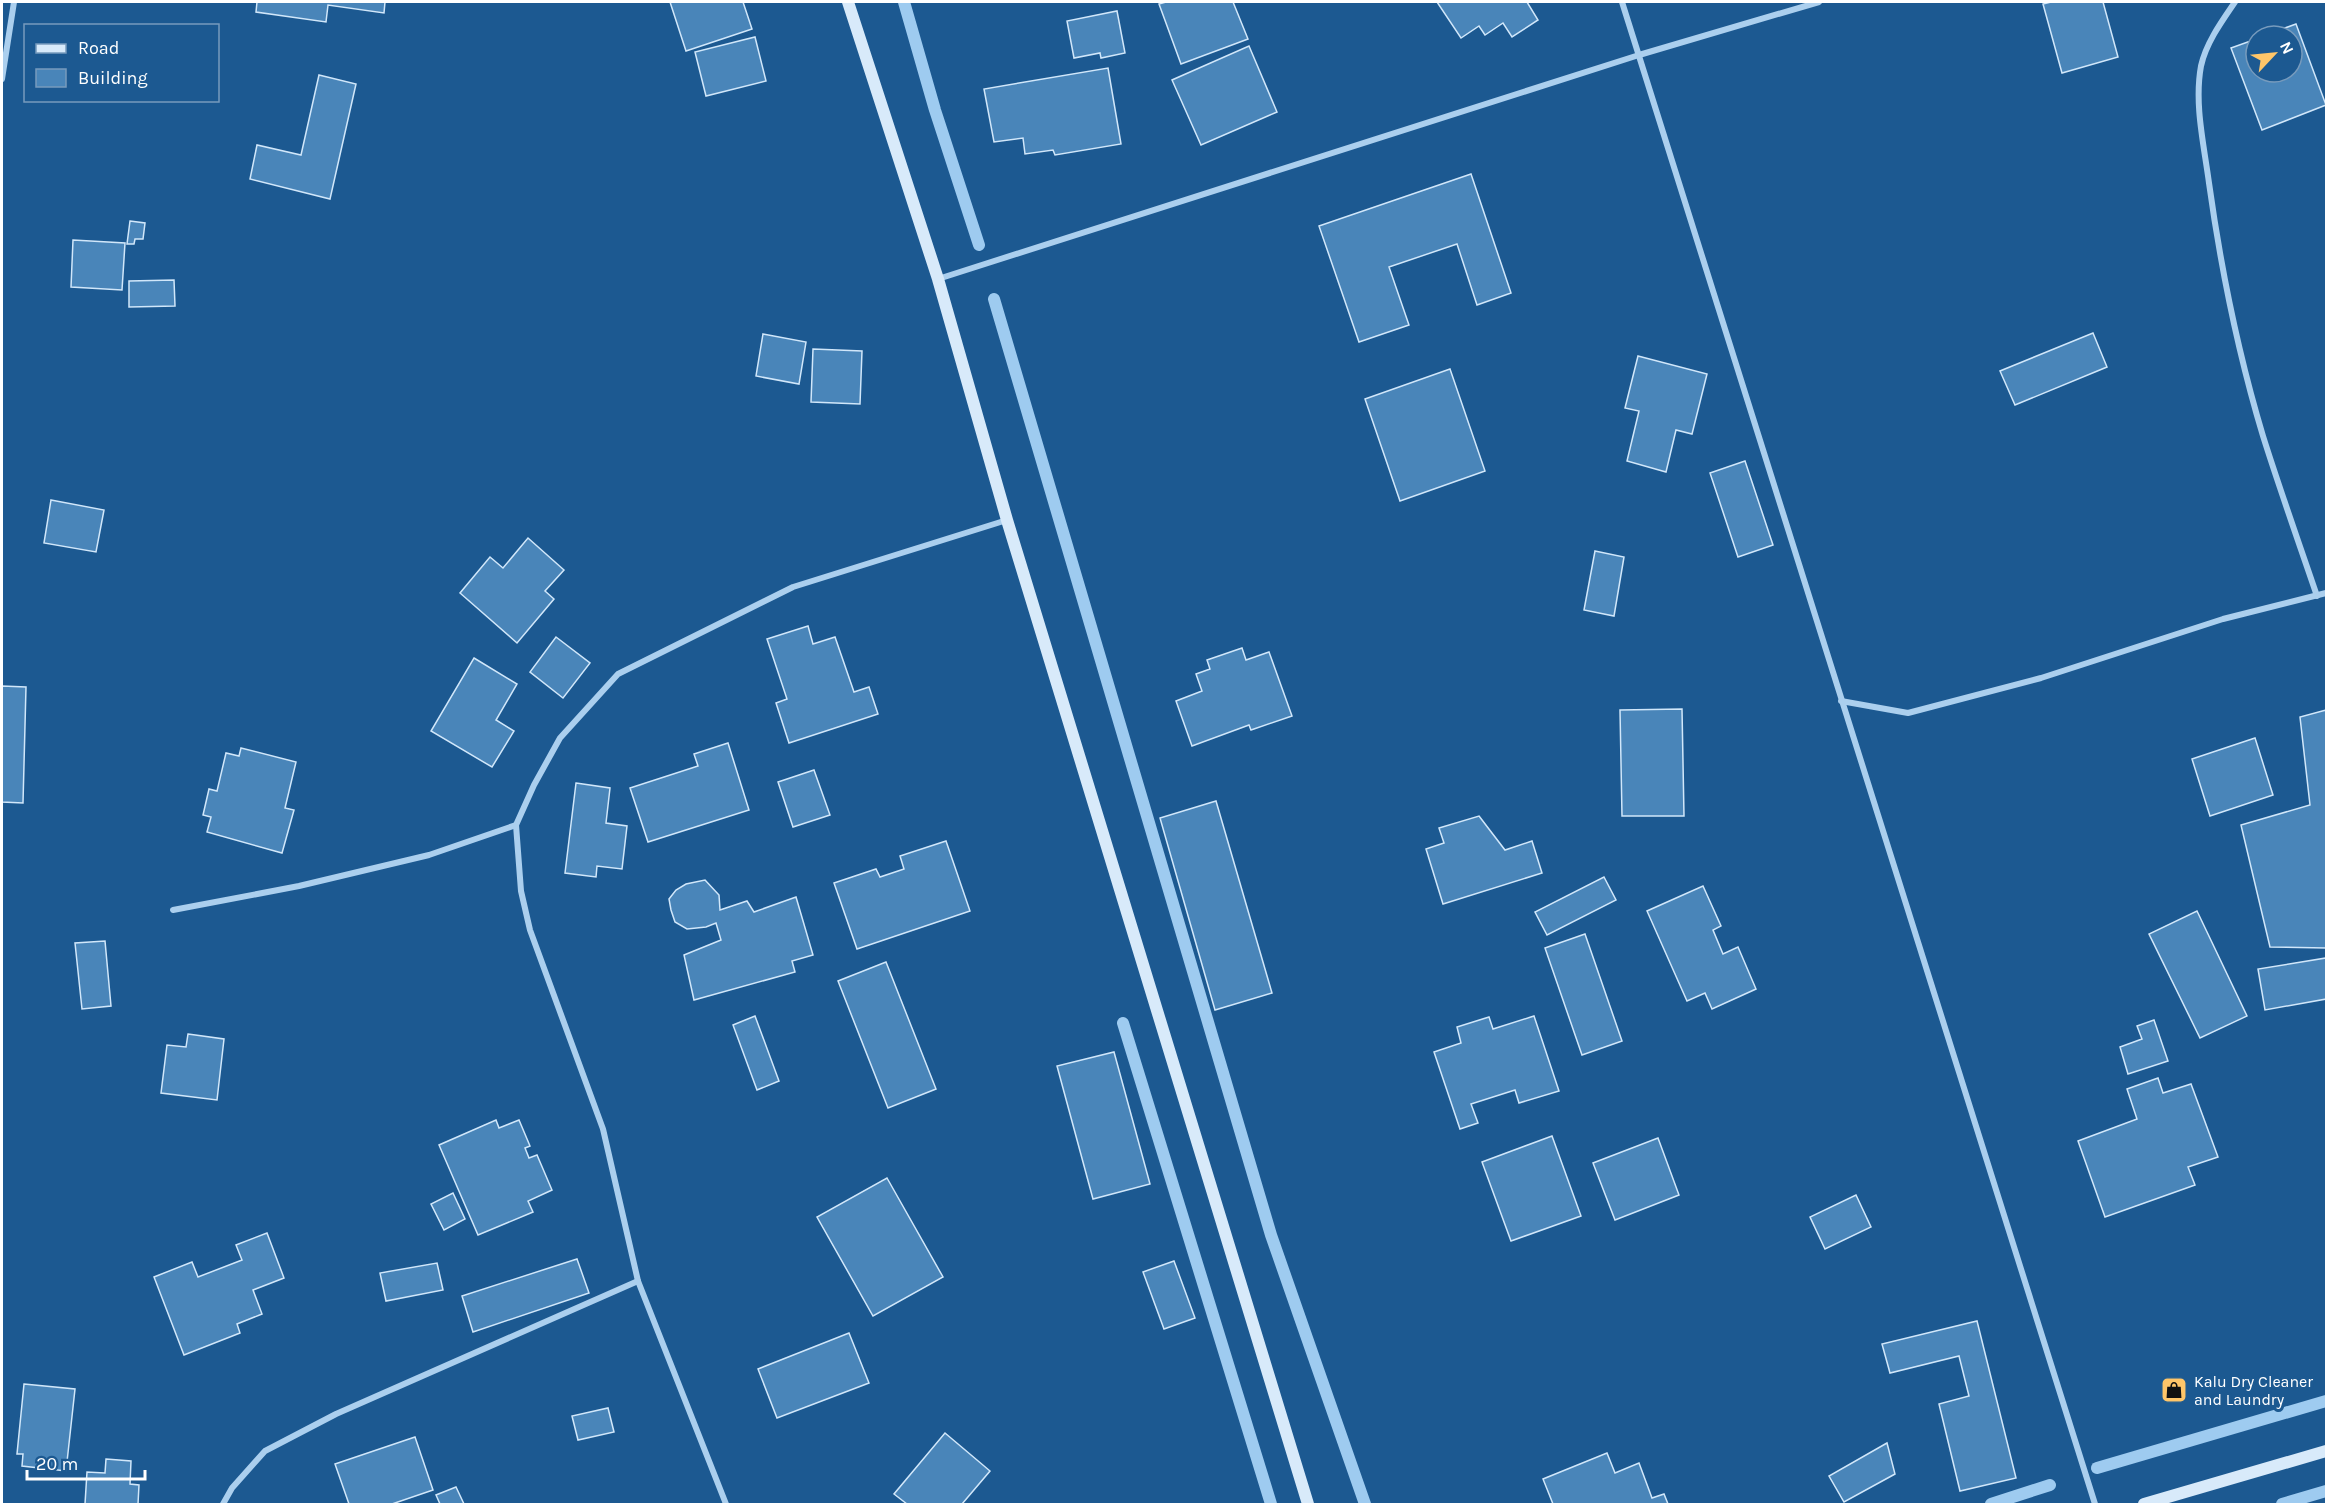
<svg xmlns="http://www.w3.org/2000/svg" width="2328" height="1506" viewBox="0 0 2328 1506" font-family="Karla,sans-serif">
<rect width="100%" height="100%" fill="#1c5991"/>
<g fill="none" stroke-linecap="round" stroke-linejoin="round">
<!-- stream -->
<g stroke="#9ecbf0" stroke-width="12">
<path d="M904,2L935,110L979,245"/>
<path d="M994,299L1271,1235L1365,1504"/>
<path d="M1123,1023L1271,1504"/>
<path d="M2097,1468L2326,1401"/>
<path d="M1991,1504L2050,1485"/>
<path d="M2282,1504L2326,1491"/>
</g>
</g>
<!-- building -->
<g fill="#4985b9" stroke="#d1e7fa" stroke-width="1.5">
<path d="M257,2H385L384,13L328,5L326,22L256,12Z"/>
<path d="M670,2H743L752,29L686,51Z"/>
<path d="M1166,2H1233L1248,39L1181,64L1159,4Z"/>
<path d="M1437,2H1527L1538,20L1512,37L1503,23L1485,35L1479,26L1461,38Z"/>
<path d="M2051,2H2103L2118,57L2062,73L2043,4Z"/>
<path d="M1117,11L1125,53L1101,58L1100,53L1074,58L1067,21Z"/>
<path d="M2296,24L2326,105L2262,130L2231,48L2256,39V72H2292V36H2263Z"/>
<path d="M755,37L766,81L706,96L695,52Z"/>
<path d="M1249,46L1277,112L1201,145L1172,80Z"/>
<path d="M1108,68L1121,144L1055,155L1053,150L1025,154L1023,138L994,142L984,89Z"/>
<path d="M319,75L356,84L330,199L250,179L257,145L301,155Z"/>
<path d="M1471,174L1511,293L1477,305L1457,244L1389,267L1409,325L1359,342L1319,226Z"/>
<path d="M130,221L145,223L143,239H135L134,244H127Z"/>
<path d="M73,240L125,243L122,290L71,287Z"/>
<path d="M174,280L175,306L129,307V281Z"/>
<path d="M2093,333L2107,367L2015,405L2000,371Z"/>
<path d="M763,334L806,342L799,384L756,376Z"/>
<path d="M813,349L862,351L860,404L811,402Z"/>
<path d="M1638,356L1707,374L1692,434L1676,430L1666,472L1627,461L1639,411L1625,408Z"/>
<path d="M1450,369L1485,471L1400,501L1365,399Z"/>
<path d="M1745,461L1773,545L1738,557L1710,473Z"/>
<path d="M51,500L104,510L96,552L44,543Z"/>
<path d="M528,538L564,570L545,591L554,599L517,643L460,593L490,557L503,568Z"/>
<path d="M1595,551L1624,557L1614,616L1584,610Z"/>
<path d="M808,626L813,644L835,637L854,692L869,687L878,714L789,743L776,703L787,699L767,639Z"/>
<path d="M556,637L590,663L563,698L530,672Z"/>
<path d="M1242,648L1246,660L1269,652L1292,716L1251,730L1249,725L1192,746L1176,701L1202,691L1196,674L1210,669L1207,660Z"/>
<path d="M474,658L517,684L496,720L514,731L492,767L431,731Z"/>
<path d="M2,686L26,687L23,803L2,802Z"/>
<path d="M1682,709L1684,816H1622L1620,710Z"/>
<path d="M2326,710V948L2270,947L2241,825L2310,805L2300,717Z"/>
<path d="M2255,738L2273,795L2210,816L2192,759Z"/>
<path d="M728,743L749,810L648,842L630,788L698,766L694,754Z"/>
<path d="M241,748L296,762L285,808L294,810L282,853L207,832L211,817L203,815L209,789L217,791L226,753L239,756Z"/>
<path d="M814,770L830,815L793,827L778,782Z"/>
<path d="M576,783L610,788L606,823L627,826L622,869L597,866L596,877L565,873Z"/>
<path d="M1216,801L1272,993L1215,1010L1160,818Z"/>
<path d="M1479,816L1505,850L1532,841L1542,873L1443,904L1426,849L1444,843L1439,828Z"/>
<path d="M946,841L970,911L857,949L834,883L876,869L880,877L904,869L900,856Z"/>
<path d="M1604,877L1616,900L1547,935L1535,912Z"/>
<path d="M705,880L719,895L720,910L747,901L754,912L796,897L813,955L792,961L795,972L694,1000L684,955L721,940L716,923L706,927L687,929L675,922L671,910L669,899L676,890L686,884Z"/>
<path d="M1703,886L1721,926L1713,930L1723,954L1738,947L1756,989L1712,1009L1705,993L1687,1001L1647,911Z"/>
<path d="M2197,911L2247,1016L2200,1038L2149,934Z"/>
<path d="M1585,934L1622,1041L1582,1055L1545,948Z"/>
<path d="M105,941L111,1006L82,1009L75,943Z"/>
<path d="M2326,958V999L2265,1010L2258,969Z"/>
<path d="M886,962L936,1089L888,1108L838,981Z"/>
<path d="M755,1016L779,1081L757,1090L733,1025Z"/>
<path d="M1534,1016L1559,1091L1519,1103L1515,1090L1471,1104L1478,1123L1460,1129L1434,1052L1461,1043L1457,1027L1489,1017L1493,1029Z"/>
<path d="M2154,1020L2168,1061L2128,1074L2120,1047L2142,1039L2137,1026Z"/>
<path d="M188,1034L224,1039L217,1100L161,1093L167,1045L186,1047Z"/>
<path d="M1114,1052L1150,1184L1093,1199L1057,1066Z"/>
<path d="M2158,1078L2163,1093L2191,1084L2218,1157L2188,1167L2195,1185L2105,1217L2078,1141L2137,1119L2127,1089Z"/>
<path d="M496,1120L499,1128L519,1120L530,1146L525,1148L529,1158L537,1155L552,1190L528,1201L533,1212L478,1235L439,1145Z"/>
<path d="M1552,1136L1581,1216L1511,1241L1482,1162Z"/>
<path d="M1658,1138L1679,1195L1615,1220L1593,1163Z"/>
<path d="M887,1178L943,1277L873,1316L817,1217Z"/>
<path d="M453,1193L465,1219L444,1230L431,1204Z"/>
<path d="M1856,1195L1871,1227L1825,1249L1810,1217Z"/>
<path d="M267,1233L284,1278L253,1290L262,1314L237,1324L240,1333L184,1355L154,1277L192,1262L198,1277L242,1260L236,1245Z"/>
<path d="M577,1259L589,1293L473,1332L462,1296Z"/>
<path d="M1174,1261L1195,1318L1164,1329L1143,1272Z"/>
<path d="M437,1263L443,1290L386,1301L380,1273Z"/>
<path d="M1977,1321L2016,1478L1960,1491L1939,1404L1969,1396L1959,1356L1890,1373L1882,1344Z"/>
<path d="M849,1333L869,1383L777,1418L758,1369Z"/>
<path d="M24,1384L75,1389L66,1471L22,1466L23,1454H17Z"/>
<path d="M608,1408L614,1432L578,1440L572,1416Z"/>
<path d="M945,1433L990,1471L962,1504H907L894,1494Z"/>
<path d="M415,1437L433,1490L392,1504H349L335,1464Z"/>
<path d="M1887,1443L1895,1474L1844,1502L1829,1476Z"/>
<path d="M1607,1453L1615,1473L1639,1463L1652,1498L1664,1494L1668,1504H1553L1543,1479Z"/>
<path d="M106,1459L131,1461L130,1484L139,1485L138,1504H85L87,1472L105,1473Z"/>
<path d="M456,1487L464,1504H440L436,1495Z"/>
</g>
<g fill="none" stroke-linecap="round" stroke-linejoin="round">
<!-- street -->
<g stroke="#abcfee" stroke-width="6">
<path d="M1622,2L2095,1504"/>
<path d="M2235,2C2222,21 2206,43 2201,66C2194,104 2204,145 2209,183C2221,269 2238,353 2263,436C2280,490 2299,543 2317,596"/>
<path d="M2,79L14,2"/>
<path d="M938,279L1639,55L1819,2"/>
<path d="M1841,701L1908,713L2041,678L2223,619L2326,593"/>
<path d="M173,910L299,886L429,855L516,825"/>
<path d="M223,1504L232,1488L265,1451L336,1414L638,1281"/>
<path d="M726,1504L638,1281L603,1129L530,930L521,891L516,825L534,785L560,738L618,674L793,587L1007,520"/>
</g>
<!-- secondary -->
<g stroke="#d8eafa" stroke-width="12">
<path d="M848,2L938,279L1007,520L1308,1504"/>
<path d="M2144,1504L2326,1451"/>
</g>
</g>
<!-- icons -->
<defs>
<g id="shop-square" transform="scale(1.35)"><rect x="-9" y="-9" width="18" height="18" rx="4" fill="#ffc669" stroke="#1c5991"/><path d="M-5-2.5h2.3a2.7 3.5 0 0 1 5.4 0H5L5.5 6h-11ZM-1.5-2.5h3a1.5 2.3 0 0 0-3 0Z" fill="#111"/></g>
</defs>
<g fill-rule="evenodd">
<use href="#shop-square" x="2174" y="1390"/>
</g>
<g text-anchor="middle" stroke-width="6" stroke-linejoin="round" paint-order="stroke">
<!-- poi labels -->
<g font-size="16" fill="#fff" stroke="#1c5991" text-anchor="start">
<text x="2194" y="1387">Kalu Dry Cleaner<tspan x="2194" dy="18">and Laundry</tspan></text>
</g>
</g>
<!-- border -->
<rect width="2328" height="1506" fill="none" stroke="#ffffff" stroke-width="6"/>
<!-- legend -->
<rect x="24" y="24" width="195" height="78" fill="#1c5991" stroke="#779bbd" stroke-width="1.5"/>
<rect x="36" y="44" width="30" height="9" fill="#d8eafa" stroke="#779bbd" stroke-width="1.5"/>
<text x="78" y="54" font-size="18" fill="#ffffff">Road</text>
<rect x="36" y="69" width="30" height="18" fill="#4985b9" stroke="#779bbd" stroke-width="1.5"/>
<text x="78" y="84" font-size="18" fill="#ffffff">Building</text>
<!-- north arrow -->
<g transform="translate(2274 54) rotate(64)"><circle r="28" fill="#1c5991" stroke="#779bbd" stroke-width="1.5"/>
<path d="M0-4.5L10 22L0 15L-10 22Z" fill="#ffc669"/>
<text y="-9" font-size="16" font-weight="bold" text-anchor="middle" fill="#ffffff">N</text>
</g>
<!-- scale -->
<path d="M27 1470v9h118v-9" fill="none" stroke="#ffffff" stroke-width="3"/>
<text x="36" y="1470" font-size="18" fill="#ffffff" stroke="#1c5991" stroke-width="4.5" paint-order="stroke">20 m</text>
</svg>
